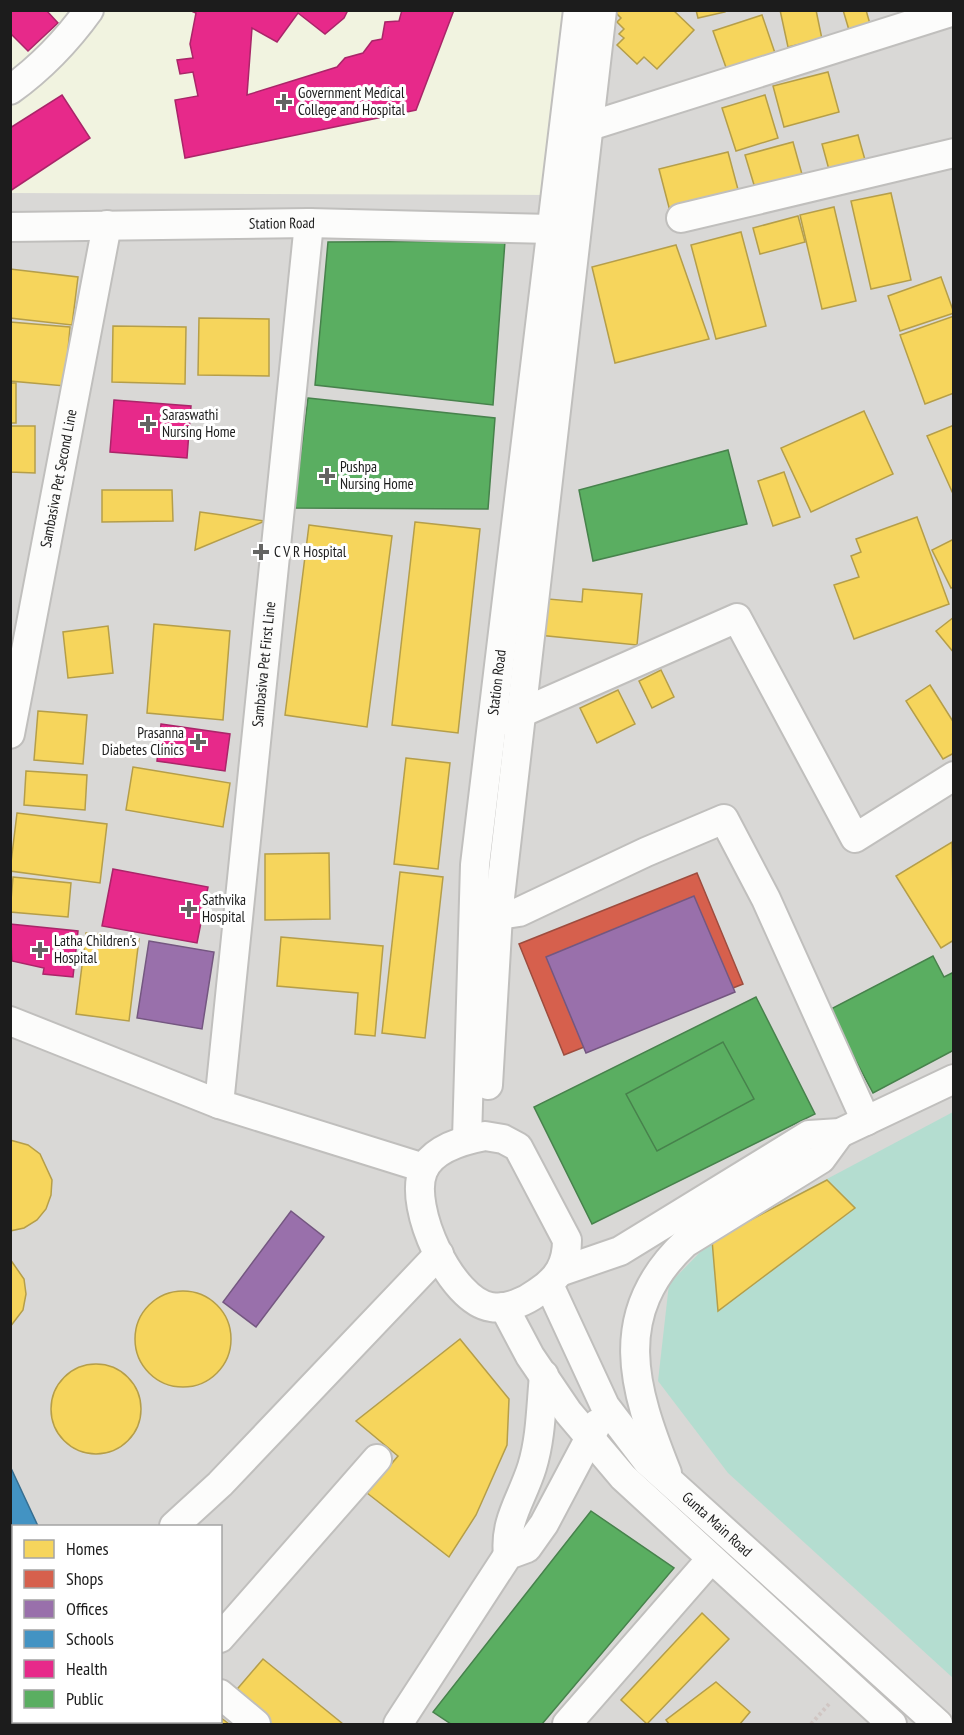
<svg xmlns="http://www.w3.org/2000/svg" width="964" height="1735" viewBox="0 0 964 1735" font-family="'PT Sans Narrow',sans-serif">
<rect width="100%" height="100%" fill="#eae9e4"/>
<!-- residential -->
<path fill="#d9d8d6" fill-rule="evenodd" d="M11,11H953V1724H11ZM14,1526H220V1722H14Z"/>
<!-- education -->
<path fill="#f1f3e0" d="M11,11H564L552,195L11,193Z"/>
<!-- pitch -->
<path fill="#b4ddd0" d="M953,1112V1678L728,1473L658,1381L669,1284L712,1240Z"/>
<!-- homes -->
<g fill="#f6d55c" stroke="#b59e49" stroke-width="1.5">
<path d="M613,10H673L694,30L657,69L644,57L637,64L617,45L624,38L619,34L624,29L617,22L621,18Z"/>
<path d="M696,10H725V12L698,18Z"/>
<path d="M780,10H816L822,39L788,47Z"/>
<path d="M843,10H866L870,24L849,30Z"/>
<path d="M762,15L776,56L728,73L713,31Z"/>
<path d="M828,72L839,112L784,127L773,86Z"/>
<path d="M765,95L778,138L736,151L722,108Z"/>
<path d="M858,135L867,167L831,177L822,144Z"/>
<path d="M793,142L805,185L758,198L745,155Z"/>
<path d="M728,152L740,197L671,215L659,169Z"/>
<path d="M891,193L911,280L871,289L851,201Z"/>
<path d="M834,207L856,301L822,309L800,215Z"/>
<path d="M798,216L805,242L760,254L753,228Z"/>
<path d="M741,232L766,326L716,339L691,245Z"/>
<path d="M676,245L709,339L615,363L592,267Z"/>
<path d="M10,269L78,277L72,325L10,318Z"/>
<path d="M941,277L954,313L900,331L888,296Z"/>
<path d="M954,316V393L925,404L900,335Z"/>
<path d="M199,318L269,319V376L198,375Z"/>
<path d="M10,322L70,327L65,386L10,381Z"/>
<path d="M113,326L186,327L185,384L112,382Z"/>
<rect x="10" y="383" width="6" height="40"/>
<path d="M864,411L893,474L811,512L781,448Z"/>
<path d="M954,425V496L927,436Z"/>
<path d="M10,426H35V473L10,472Z"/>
<path d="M784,472L800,517L773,526L758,481Z"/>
<path d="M102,490H172L173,521L102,522Z"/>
<path d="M200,512L265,521L195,550Z"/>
<path d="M917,517L949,604L854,639L834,585L859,577L851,556L861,552L856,539Z"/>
<path d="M415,522L480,529L458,733L392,725Z"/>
<path d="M309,525L392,536L367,727L285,715Z"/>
<path d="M954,539V587L951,588L932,550Z"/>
<path d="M583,589L642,594L637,645L538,635L537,598L582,602Z"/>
<path d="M954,617V653L936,631Z"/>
<path d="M154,624L230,631L223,720L147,713Z"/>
<path d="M108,626L113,673L68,678L63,632Z"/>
<path d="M661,670L674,697L652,708L639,681Z"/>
<path d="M930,685L954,723V753L943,759L906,701Z"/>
<path d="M618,690L635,724L597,743L580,708Z"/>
<path d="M38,711L87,715L83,764L34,760Z"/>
<path d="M406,758L450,763L438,869L394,864Z"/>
<path d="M133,767L230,783L223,827L126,810Z"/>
<path d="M26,771L87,775L85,810L24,805Z"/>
<path d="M17,813L107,824L100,883L10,871Z"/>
<path d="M952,842L954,940L941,948L896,876Z"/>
<path d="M329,853L330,919L265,920V854Z"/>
<path d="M400,872L443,877L425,1038L382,1033Z"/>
<path d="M13,877L71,883L68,917L10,912Z"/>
<path d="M86,933L139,939L129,1021L76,1014Z"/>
<path d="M281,937L383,946L375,1036L355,1034L358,993L277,986Z"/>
<path d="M10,1140L28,1145L40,1154L52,1180L51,1195L46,1209L37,1220L24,1228L10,1231Z"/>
<path d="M827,1180L855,1208L718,1311L712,1240Z"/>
<path d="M10,1259L24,1279L26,1294L23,1310L10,1327Z"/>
<circle cx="183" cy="1339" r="48"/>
<path d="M460,1339L509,1399L507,1445L476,1515L449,1557L367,1493L398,1456L356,1421Z"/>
<circle cx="96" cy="1409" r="45"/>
<path d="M702,1613L729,1639L647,1724L621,1700Z"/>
<path d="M263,1659L343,1724H269L233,1694Z"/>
<path d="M716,1682L750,1712L740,1724H669L666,1720Z"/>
<path d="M14,1708V1722H105L102,1724H10V1710Z"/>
<path d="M220,1717L229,1724H155L158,1722H220Z"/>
</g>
<!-- shops -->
<path fill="#d6604d" stroke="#9e4c3e" stroke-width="1.5" d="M697,873L743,984L564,1055L519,944Z"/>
<!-- offices -->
<g fill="#9970ab" stroke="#745780" stroke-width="1.5">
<path d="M694,896L735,992L586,1053L546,957Z"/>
<path d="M149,941L214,952L202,1029L137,1018Z"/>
<path d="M291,1211L324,1237L256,1327L223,1302Z"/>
</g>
<!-- schools -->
<g fill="#4393c3" stroke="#376f91" stroke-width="1.5">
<path d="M10,1466L38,1526H14V1569L10,1562Z"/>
<path d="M14,1574V1629L10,1631V1575Z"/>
</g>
<!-- health -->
<g fill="#e7298a" stroke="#aa2569" stroke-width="1.5">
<path d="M10,10H46L58,23L28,51L10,33Z"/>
<path d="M189,10H348L344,18L325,34L298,13L277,42L252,28L247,95L337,67L345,58L363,53L372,41L382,39L385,22L399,21L402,10H454L416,110L185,158L175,100L198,96L193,72L180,74L177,60L193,58L190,44L196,13Z"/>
<path d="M62,95L90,138L10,191V128Z"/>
<path d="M114,400L191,406L187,458L110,452Z"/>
<path d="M161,724L230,734L225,771L157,761Z"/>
<path d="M113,869L208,887L197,943L102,926Z"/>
<path d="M10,924L78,931L73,977L43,974L44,968L12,961Z"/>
</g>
<!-- public -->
<g fill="#5aae61" stroke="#47824c" stroke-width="1.5">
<path d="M505,241L493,405L315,385L328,242Z"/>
<path d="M308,398L495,418L488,509L294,508Z"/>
<path d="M728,450L747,524L593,561L579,490Z"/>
<path d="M933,956L944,977L954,972V1050L873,1093L829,1010Z"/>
<path d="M756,997L815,1114L592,1224L534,1107Z"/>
<path d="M723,1042L754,1099L657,1151L626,1094Z"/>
<path d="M591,1511L674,1568L542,1724H451L433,1712Z"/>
</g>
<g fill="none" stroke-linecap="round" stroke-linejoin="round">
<!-- minor casing -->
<g stroke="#c0bfbd" stroke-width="32">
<g id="minor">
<path d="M10,90C42,67 66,42 89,10"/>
<path d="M571,132L954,11"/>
<path d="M681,218L954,153"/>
<path id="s1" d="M10,227L309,223L552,229"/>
<path d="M505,720L737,618L855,838L954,776"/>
<path id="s2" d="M10,734L107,225"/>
<path d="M482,905L498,915L519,912L646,852L724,819L766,899L866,1121"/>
<path d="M10,1021L219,1104L424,1168"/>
<path d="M488,1085L498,915L602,10"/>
<path id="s3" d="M219,1104L309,223"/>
<path d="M485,1136L503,1139L518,1147L567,1240C567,1264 558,1279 538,1292C526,1301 507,1310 491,1307C451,1301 408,1207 423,1171C432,1149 464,1140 485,1136Z"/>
<path id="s4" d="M467,1139L475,865L578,10"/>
<path d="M562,1271L620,1251L809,1135L840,1133L954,1079"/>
<path id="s5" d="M549,1285L605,1406L647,1461L938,1724"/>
<path d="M504,1307L530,1356L568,1412L623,1477L892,1724"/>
<path d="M667,1473C633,1388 610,1314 685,1243L821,1159L840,1133"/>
<path d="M174,1526L220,1484L439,1254"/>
<path d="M508,1555C504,1521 522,1499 532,1467C541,1438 541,1406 544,1375"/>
<path d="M220,1638L377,1459"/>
<path d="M10,1659L14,1657"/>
<path d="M220,1694L256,1724"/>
<path d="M127,1724L130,1722"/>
<path d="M398,1724L508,1555L527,1548L544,1524L597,1424"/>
<path d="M567,1724L711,1559"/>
</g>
</g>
<!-- path -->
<path stroke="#d0c6c3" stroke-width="4" stroke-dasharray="3 3" stroke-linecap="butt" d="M811,1724L829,1704"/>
<!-- minor -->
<use href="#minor" stroke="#fcfcfb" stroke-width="28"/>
</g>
<!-- markers -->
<g fill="#646462" stroke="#fff" stroke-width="2">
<path d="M281 93h6v6h6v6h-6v6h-6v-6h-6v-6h6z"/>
<path d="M145 415h6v6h6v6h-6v6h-6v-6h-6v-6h6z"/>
<path d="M324 467h6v6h6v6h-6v6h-6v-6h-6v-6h6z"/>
<path d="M258 543h6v6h6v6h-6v6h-6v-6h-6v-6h6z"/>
<path d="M195 733h6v6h6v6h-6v6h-6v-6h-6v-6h6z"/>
<path d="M186 900h6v6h6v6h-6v6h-6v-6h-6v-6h6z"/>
<path d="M37 941h6v6h6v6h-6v6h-6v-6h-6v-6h6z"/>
</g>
<g text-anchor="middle" stroke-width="6" stroke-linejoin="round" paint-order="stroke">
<!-- poi labels -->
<g font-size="15" fill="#1c1c1c" stroke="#fff" text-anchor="start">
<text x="298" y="98">Government Medical<tspan x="298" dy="17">College and Hospital</tspan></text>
<text x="162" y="420">Saraswathi<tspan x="162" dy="17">Nursing Home</tspan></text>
<text x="340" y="472">Pushpa<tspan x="340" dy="17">Nursing Home</tspan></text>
<text x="274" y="557">C V R Hospital</text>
<text x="184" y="738" text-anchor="end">Prasanna<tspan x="184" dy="17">Diabetes Clinics</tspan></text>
<text x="202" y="905">Sathvika<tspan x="202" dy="17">Hospital</tspan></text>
<text x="54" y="946">Latha Children's<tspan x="54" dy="17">Hospital</tspan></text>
</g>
<!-- street labels -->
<g font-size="15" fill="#1c1c1c" stroke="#fff">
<text dy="5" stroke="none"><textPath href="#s1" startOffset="272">Station Road</textPath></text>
<text dy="5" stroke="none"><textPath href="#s2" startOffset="260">Sambasiva Pet Second Line</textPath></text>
<text dy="5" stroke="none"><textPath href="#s3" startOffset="442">Sambasiva Pet First Line</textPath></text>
<text dy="5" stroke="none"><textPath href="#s4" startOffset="458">Station Road</textPath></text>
<text dy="5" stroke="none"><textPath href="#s5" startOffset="297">Gunta Main Road</textPath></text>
</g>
</g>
<!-- border -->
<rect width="964" height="1735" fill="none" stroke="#1c1c1c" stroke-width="24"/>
<!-- legend -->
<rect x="12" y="1525" width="210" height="198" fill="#ffffff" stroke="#a4a4a4" stroke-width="1.5"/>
<rect x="24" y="1540" width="30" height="18" fill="#f6d55c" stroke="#a4a4a4" stroke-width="1.5"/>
<text x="66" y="1555" font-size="18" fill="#1c1c1c">Homes</text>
<rect x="24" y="1570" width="30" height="18" fill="#d6604d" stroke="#a4a4a4" stroke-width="1.5"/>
<text x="66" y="1585" font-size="18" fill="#1c1c1c">Shops</text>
<rect x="24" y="1600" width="30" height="18" fill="#9970ab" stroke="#a4a4a4" stroke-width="1.5"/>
<text x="66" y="1615" font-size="18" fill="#1c1c1c">Offices</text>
<rect x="24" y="1630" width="30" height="18" fill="#4393c3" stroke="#a4a4a4" stroke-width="1.5"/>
<text x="66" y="1645" font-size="18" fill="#1c1c1c">Schools</text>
<rect x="24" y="1660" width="30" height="18" fill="#e7298a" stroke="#a4a4a4" stroke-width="1.5"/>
<text x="66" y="1675" font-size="18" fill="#1c1c1c">Health</text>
<rect x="24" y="1690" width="30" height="18" fill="#5aae61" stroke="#a4a4a4" stroke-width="1.5"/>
<text x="66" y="1705" font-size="18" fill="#1c1c1c">Public</text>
</svg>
